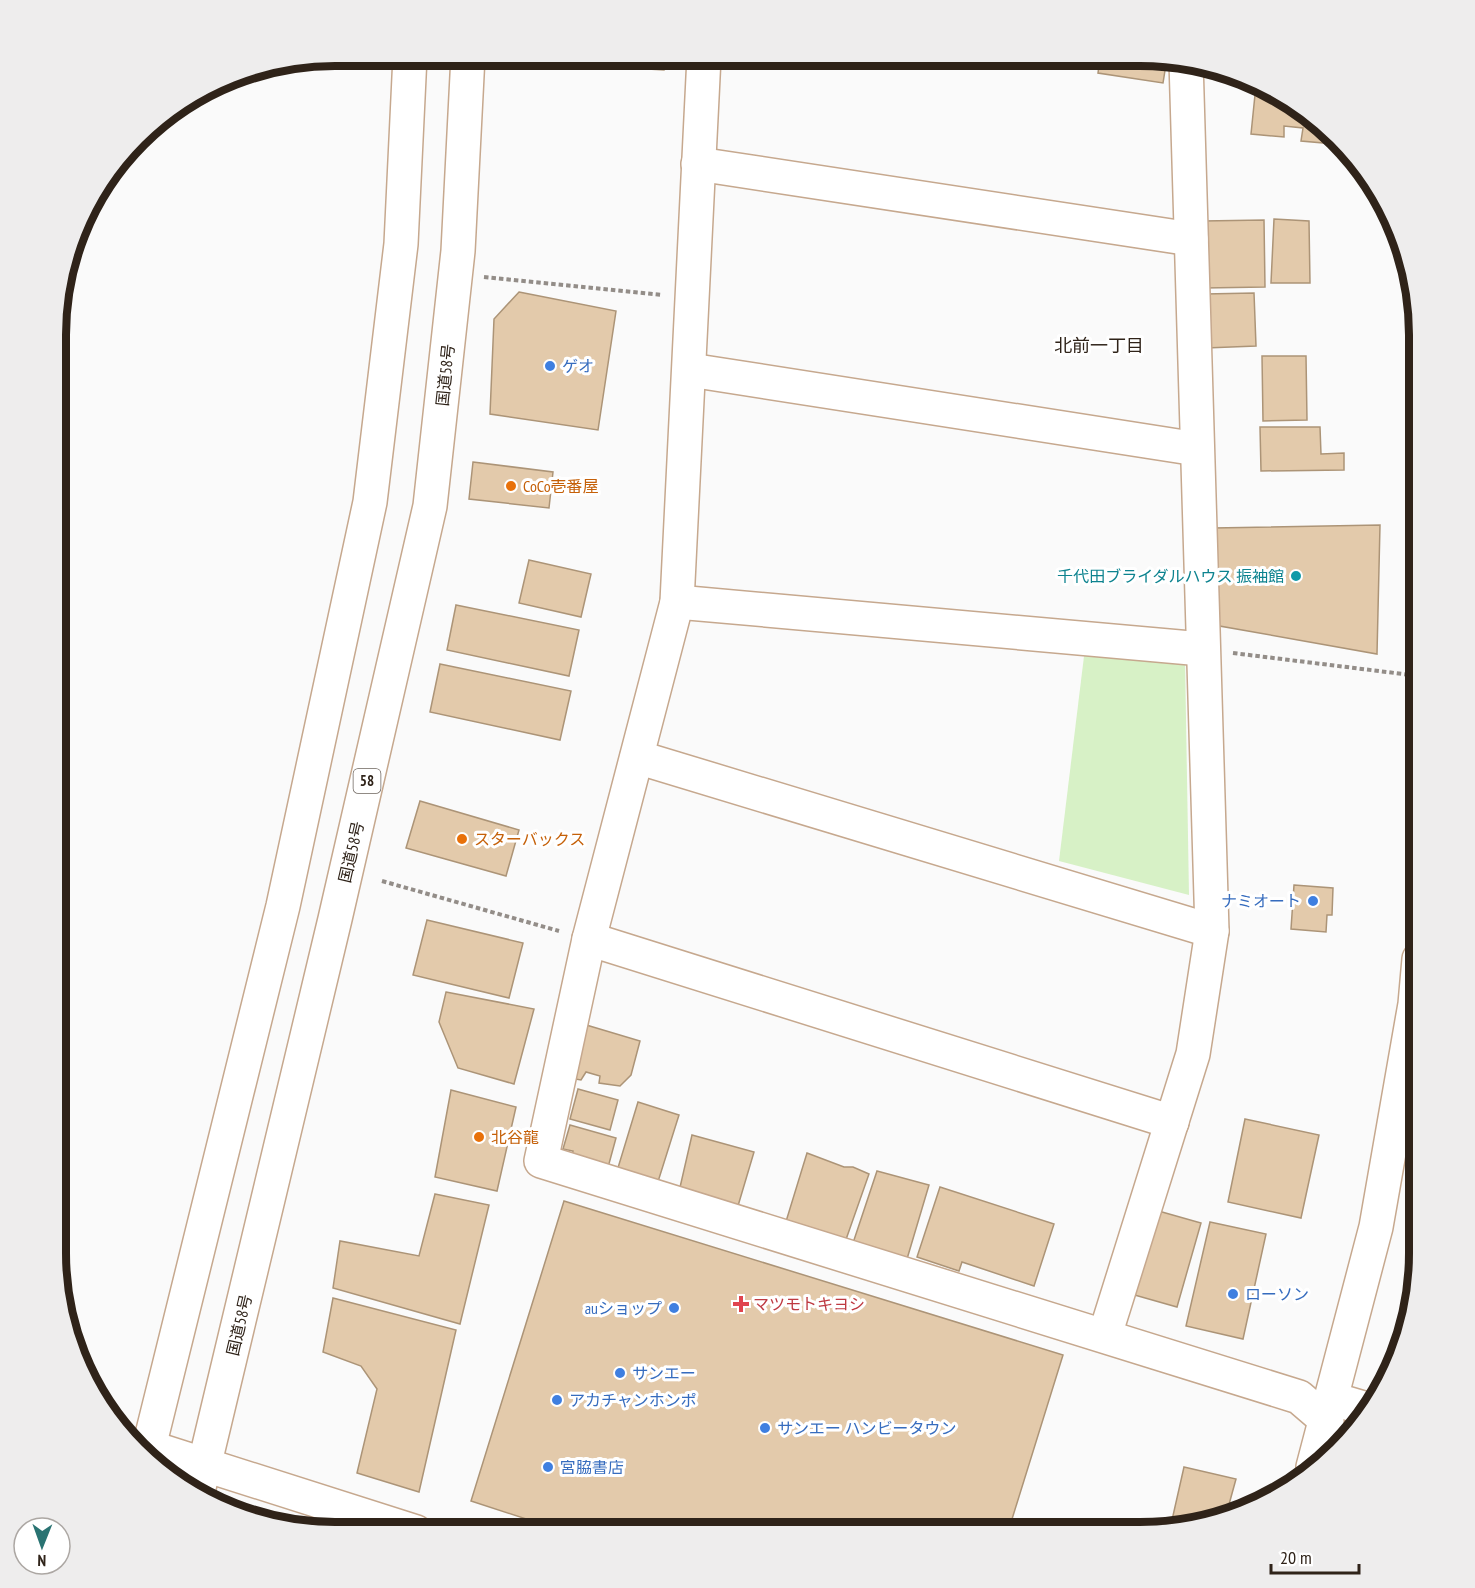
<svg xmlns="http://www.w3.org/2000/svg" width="1475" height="1588" viewBox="0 0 1475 1588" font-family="'PT Sans Narrow','Noto Sans JP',sans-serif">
<rect width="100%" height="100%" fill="#fafafa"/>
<!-- green -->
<path fill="#d7f1c6" d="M1085,648L1185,659L1189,895L1059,861Z"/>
<!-- building -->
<g fill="#e3caab" stroke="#ac9477" stroke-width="1.5">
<path d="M511,56H665L664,70L510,61Z"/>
<path d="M1100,58H1167L1163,83L1098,73Z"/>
<path d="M1256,85L1280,93L1335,144L1301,141L1303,128L1284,126V137L1251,134Z"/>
<path d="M1274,219L1309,221L1310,283H1271Z"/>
<path d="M1264,220L1265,287L1204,288L1203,221Z"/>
<path d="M519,292L616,311L598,430L490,414L494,319Z"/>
<path d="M1254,293L1256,346L1206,348L1205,294Z"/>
<path d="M1262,356H1306L1307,420L1263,421Z"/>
<path d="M1260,427H1320L1321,454L1344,453V470L1261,471Z"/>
<path d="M473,462L553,472L549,508L469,499Z"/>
<path d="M1380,525L1377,654L1214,625L1213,528Z"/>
<path d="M529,560L591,574L581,617L519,603Z"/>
<path d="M456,605L579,630L569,676L447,650Z"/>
<path d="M440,664L571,691L560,740L430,712Z"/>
<path d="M420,801L519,830L506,876L406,848Z"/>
<path d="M1294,885L1333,888L1332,915H1327L1326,932L1291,929Z"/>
<path d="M427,920L523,943L509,998L413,975Z"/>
<path d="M446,992L534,1009L514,1084L458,1068L439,1022Z"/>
<path d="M583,1024L640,1041L631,1075L620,1086L599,1083L600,1076L586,1072L581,1080L569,1078Z"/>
<path d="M578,1089L618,1100L610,1130L570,1119Z"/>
<path d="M451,1090L516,1107L497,1191L435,1177Z"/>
<path d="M638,1102L679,1115L656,1188L617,1171Z"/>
<path d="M1245,1119L1319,1135L1301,1218L1228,1202Z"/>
<path d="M570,1125L616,1138L607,1171L571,1161L573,1151L563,1149Z"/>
<path d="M692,1135L754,1152L735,1216L678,1196Z"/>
<path d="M807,1153L844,1167H853L869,1174L843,1248L784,1228Z"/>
<path d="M877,1171L929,1185L904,1269L850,1252Z"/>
<path d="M940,1187L1054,1224L1034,1286L962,1262L959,1271L917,1257Z"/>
<path d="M435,1194L489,1205L460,1324L333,1288L340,1241L419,1256Z"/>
<path d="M564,1201L1063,1355L1008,1532H566L471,1501Z"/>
<path d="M1155,1210L1201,1223L1177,1307L1131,1294Z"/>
<path d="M1210,1222L1266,1234L1243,1339L1186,1326Z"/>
<path d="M333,1298L456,1330L419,1492L357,1473L377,1389L361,1366L323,1352Z"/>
<path d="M1184,1467L1236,1479L1225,1519L1178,1528L1172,1520Z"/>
</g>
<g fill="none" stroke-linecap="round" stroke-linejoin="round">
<!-- minor casing -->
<g stroke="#c6a88e" stroke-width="36">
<g id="minor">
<path d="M704,57L677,602L589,939L541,1161L1299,1397L1327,1421"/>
<path d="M698,164L1191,239"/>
<path d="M690,370L1197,449"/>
<path d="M677,602L1202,649"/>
<path d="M637,757L1212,931"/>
<path d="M589,939L1172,1122"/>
<path d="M1105,1335L1193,1054L1212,931L1186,61"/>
<path d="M1333,1399L1367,1409"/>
</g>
</g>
<!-- tertiary casing -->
<g stroke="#c6a88e" stroke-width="36">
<g id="tertiary">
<path d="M149,1447L416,1532"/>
<path d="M1313,1467L1376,1227L1415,1004L1419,959"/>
</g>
</g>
<!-- trunk casing -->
<g stroke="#c6a88e" stroke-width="36">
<g id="trunk">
<path d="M148,1451L283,906L370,502L401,244L410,56"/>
<path d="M197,1496L335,919L430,506L458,251L468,56"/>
</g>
</g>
<!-- path -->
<g stroke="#938d88" stroke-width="4" stroke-dasharray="4.5 3" stroke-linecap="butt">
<path d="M484,277L662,295"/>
<path d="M1233,653L1419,676"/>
<path d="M382,881L559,931"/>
</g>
<!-- minor -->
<use href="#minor" stroke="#fff" stroke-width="33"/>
<!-- tertiary -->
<use href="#tertiary" stroke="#fff" stroke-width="33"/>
<!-- trunk -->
<use href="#trunk" stroke="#fff" stroke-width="33"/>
</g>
<!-- markers -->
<g fill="#3f7fe0" stroke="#fff" stroke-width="2">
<circle cx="550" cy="366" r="6"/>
<circle cx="1313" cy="901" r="6"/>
<circle cx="1233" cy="1294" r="6"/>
<circle cx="674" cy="1308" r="6"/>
<circle cx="620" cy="1373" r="6"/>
<circle cx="557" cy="1400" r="6"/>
<circle cx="765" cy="1428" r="6"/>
<circle cx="548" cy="1467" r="6"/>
</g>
<g fill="#e8710a" stroke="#fff" stroke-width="2">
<circle cx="511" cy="486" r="6"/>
<circle cx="462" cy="839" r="6"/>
<circle cx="479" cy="1137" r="6"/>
</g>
<circle fill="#0f9aa8" stroke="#fff" stroke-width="2" cx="1296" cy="576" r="6"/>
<path fill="#e0444e" stroke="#fff" stroke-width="2" d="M738 1295h6v6h6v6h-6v6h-6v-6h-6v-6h6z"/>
<g text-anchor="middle" stroke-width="6" stroke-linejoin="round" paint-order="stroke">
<!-- shield labels -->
<rect fill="#fff" stroke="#6d655e" stroke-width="1.5" x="353.5" y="769" width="27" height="24" rx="4.5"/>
<g font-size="15" font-weight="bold" fill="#2f2319">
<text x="367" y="786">58</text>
</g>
<!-- shop labels -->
<g font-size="16" fill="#366cbe" stroke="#fff" text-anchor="start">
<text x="562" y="372">ゲオ</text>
<text x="1301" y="907" text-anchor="end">ナミオート</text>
<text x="1245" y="1300">ローソン</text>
<text x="662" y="1314" text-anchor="end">auショップ</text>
<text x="632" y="1379">サンエー</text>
<text x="569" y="1406">アカチャンホンポ</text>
<text x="777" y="1434">サンエー ハンビータウン</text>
<text x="560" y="1473">宮脇書店</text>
</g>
<!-- street labels -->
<g font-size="16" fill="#2f2319" stroke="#fff">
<text transform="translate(445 375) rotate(-84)" y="6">国道58号</text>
<text transform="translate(351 852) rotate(-77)" y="6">国道58号</text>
<text transform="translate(239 1325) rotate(-77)" y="6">国道58号</text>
</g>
<!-- food labels -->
<g font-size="16" fill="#c56008" stroke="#fff" text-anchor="start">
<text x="523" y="492">CoCo壱番屋</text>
<text x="474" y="845">スターバックス</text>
<text x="491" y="1143">北谷龍</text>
</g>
<!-- culture labels -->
<g font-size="16" fill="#0d838f" stroke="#fff" text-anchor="end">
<text x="1284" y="582">千代田ブライダルハウス 振袖館</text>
</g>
<!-- health labels -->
<g font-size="16" fill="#be3a42" stroke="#fff" text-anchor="start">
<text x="753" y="1310">マツモトキヨシ</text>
</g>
<!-- neighbourhood labels -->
<g font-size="18" fill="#2f2319" stroke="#fff">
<text x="1099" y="352">北前一丁目</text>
</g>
</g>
<!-- crop -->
<path d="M0 0H1475V1588H0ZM335 66H1140A269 269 0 0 1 1409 335V1253A269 269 0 0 1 1140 1522H335A269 269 0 0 1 66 1253V335A269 269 0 0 1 335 66Z" fill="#eeeded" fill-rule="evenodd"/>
<path fill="none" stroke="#2f2319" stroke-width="8" d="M335 66H1140A269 269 0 0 1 1409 335V1253A269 269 0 0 1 1140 1522H335A269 269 0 0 1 66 1253V335A269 269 0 0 1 335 66Z"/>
<!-- north arrow -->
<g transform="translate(42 1546) rotate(181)"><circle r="28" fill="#ffffff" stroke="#aca7a3" stroke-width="1.5"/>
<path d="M0-4.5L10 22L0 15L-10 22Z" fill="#297372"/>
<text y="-9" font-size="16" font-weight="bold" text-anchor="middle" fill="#2f2319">N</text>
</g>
<!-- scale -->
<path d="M1271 1564v9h88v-9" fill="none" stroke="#2f2319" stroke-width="3"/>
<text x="1280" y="1564" font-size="18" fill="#2f2319" stroke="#ffffff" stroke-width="4.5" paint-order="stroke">20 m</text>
</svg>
